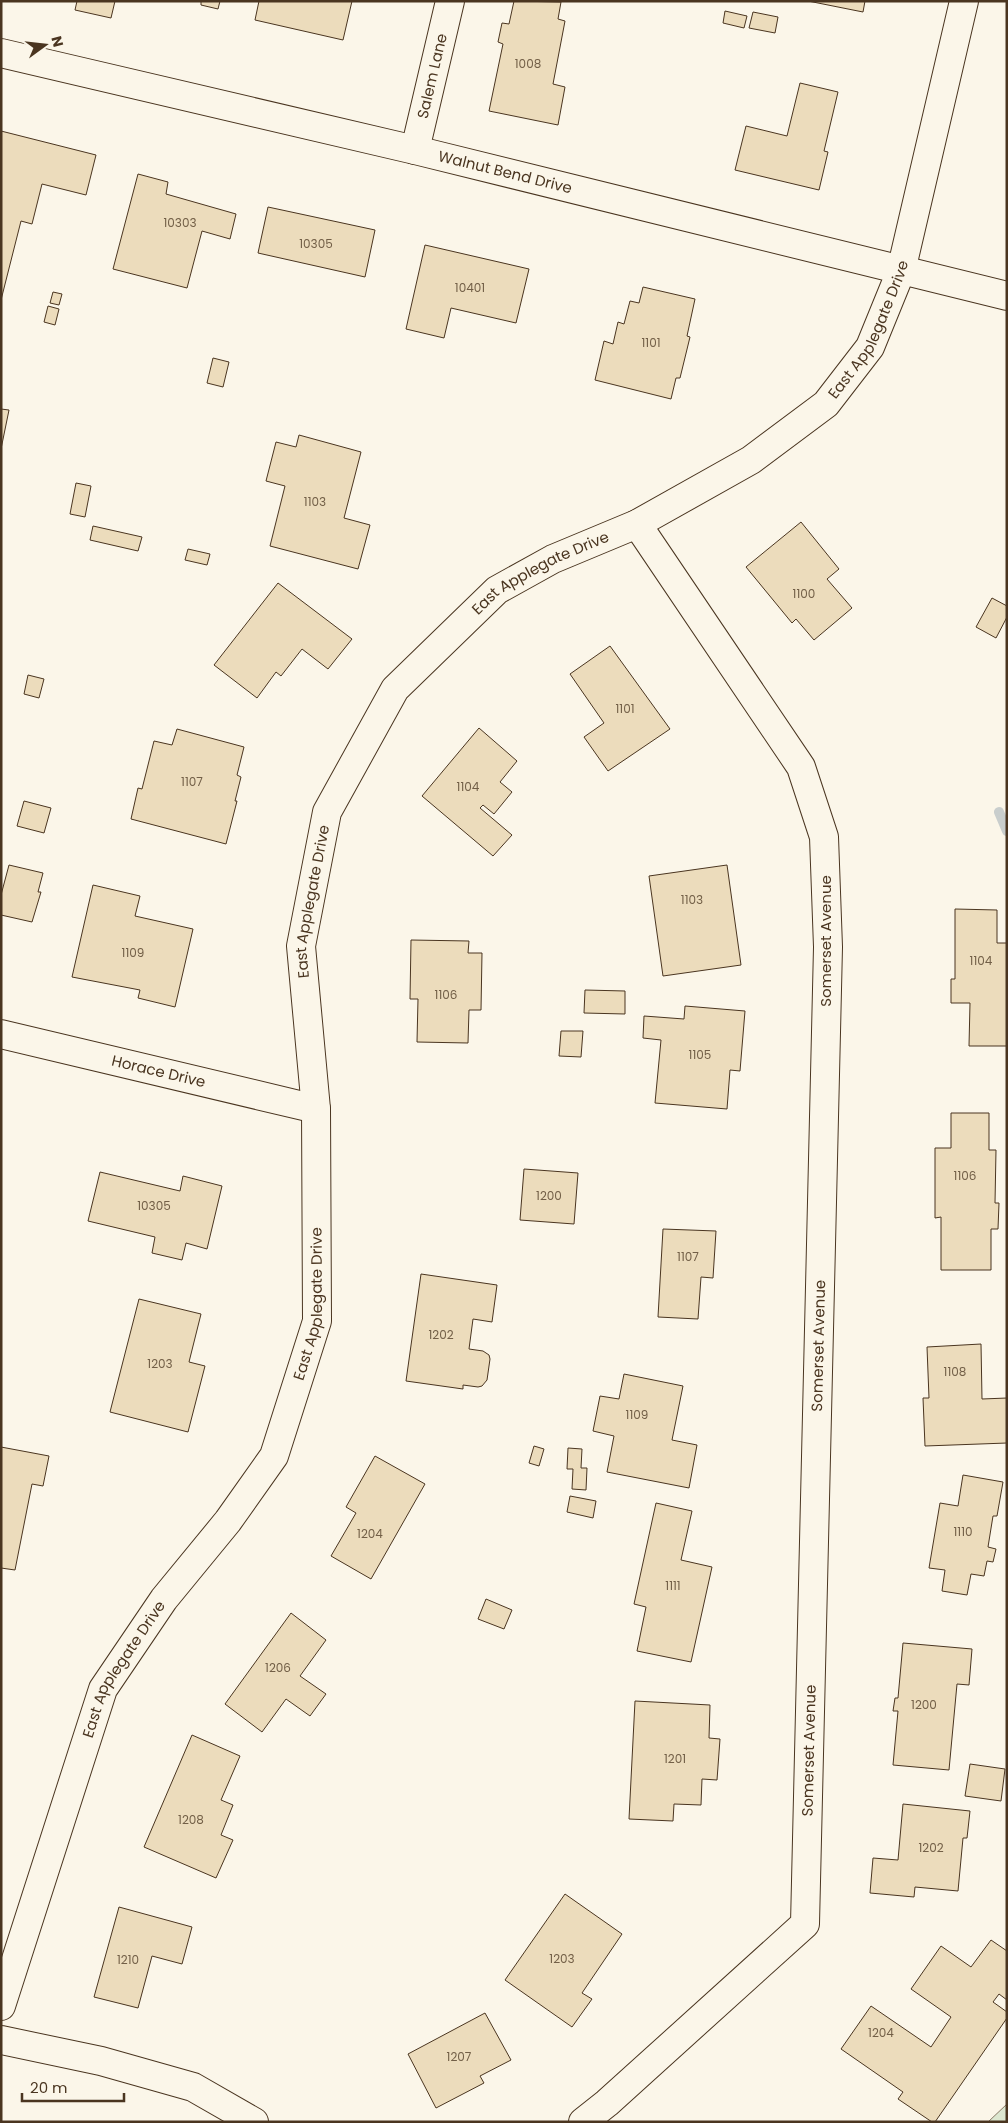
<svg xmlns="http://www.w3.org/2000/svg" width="1008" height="2123" viewBox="0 0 1008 2123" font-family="Poppins,sans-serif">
<rect width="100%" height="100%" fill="#fbf6e9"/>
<!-- green -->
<path fill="#dce7d0" stroke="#887966" d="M1007,2104V2122H988Z"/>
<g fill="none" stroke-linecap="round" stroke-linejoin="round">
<!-- stream -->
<path stroke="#c9cecd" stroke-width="10" d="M999,812L1007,831"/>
</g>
<!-- building -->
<g fill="#ecdcbc" stroke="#4a3520">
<path d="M77,1H115L111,18L75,10Z"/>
<path d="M201,1H220L218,9L201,5Z"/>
<path d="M259,1H352L343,40L255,20Z"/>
<path d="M514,1L561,2L558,19L565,21L553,84L565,87L558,125L489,111L503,44L498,42L502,23L509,24Z"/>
<path d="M808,1H865L863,12Z"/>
<path d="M725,11L747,16L744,28L723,23Z"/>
<path d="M753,12L778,17L775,33L749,28Z"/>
<path d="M800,83L838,92L824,151L828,152L819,190L735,170L746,126L787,136Z"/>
<path d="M1,131L96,155L86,195L42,184L32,224L21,221L1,300Z"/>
<path d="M138,174L168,182L166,194L236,214L230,239L202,231L187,288L113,269Z"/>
<path d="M268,207L375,230L365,277L258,253Z"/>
<path d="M425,245L529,269L516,323L451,308L444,338L406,329Z"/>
<path d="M643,287L695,299L687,336L690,337L680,378H676L671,399L595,380L604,341L613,344L618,322L624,324L630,301L639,303Z"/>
<path d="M53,292L62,294L59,305L50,303Z"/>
<path d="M48,306L59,309L55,325L44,322Z"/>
<path d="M213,358L229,362L223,387L207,383Z"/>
<path d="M1,409L9,410L1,449Z"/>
<path d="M299,435L361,452L344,518L370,525L358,569L270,546L285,486L266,481L276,442L296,447Z"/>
<path d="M76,483L91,486L85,517L70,514Z"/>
<path d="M801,522L839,569L827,579L852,608L814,640L796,619L792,623L746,567Z"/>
<path d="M93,526L142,537L138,551L90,540Z"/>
<path d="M188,549L210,554L207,565L185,560Z"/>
<path d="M278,583L352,639L328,669L302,649L281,676L276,672L257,698L214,665Z"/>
<path d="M992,598L1007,606V617L996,638L976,627Z"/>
<path d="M610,646L670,729L608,771L584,737L604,723L570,674Z"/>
<path d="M28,675L44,679L39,698L24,694Z"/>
<path d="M479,728L517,761L500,782L512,792L494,814L483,805L480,808L512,835L493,856L422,796Z"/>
<path d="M177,729L244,747L237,775L241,777L235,801H237L226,844L131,819L138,788L142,789L154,741L172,745Z"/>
<path d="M24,801L51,808L44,833L17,826Z"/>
<path d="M9,865L43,873L38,892H41L32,922L1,915V895Z"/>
<path d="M727,865L741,965L663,976L649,876Z"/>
<path d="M93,885L140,896L135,916L193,929L175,1007L138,998L140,990L72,977Z"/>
<path d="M955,909L997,910V943H1007V1046H969L970,1003H951V979H955Z"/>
<path d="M411,940L469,941L468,953H482L481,1010H469L468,1043L417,1042L418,999H410Z"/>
<path d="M585,990L625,991V1014L584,1013Z"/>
<path d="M685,1006L745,1011L740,1071L730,1070L727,1109L655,1103L661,1040L643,1038L644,1016L684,1019Z"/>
<path d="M561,1031H583L581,1057L559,1056Z"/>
<path d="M951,1113H989V1150H996L995,1203H999L998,1229H991V1270H941V1217L935,1218V1148H951Z"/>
<path d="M524,1169L578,1173L574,1224L520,1220Z"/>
<path d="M100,1172L180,1191L183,1176L222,1186L207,1249L186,1243L182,1260L152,1253L155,1237L88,1221Z"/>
<path d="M663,1229L716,1231L713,1278L701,1277L698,1319L658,1317Z"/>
<path d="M421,1274L497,1285L492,1322L473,1319L469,1349L483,1351L489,1355L490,1359L487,1380L482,1386L478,1387L463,1385V1389L406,1381Z"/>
<path d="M139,1299L201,1314L189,1362L205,1366L188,1432L110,1412Z"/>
<path d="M981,1344L982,1399L1007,1398V1443L925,1446L923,1398H929L927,1347Z"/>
<path d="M624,1374L683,1386L672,1440L697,1445L689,1488L607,1472L614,1436L593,1431L600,1396L619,1399Z"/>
<path d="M534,1446L544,1449L539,1466L529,1463Z"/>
<path d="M1,1447L49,1456L43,1486L32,1484L15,1570L1,1568Z"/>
<path d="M568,1448L582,1449L581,1468H587L586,1490L572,1489L573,1469H567Z"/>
<path d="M375,1456L425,1484L371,1579L331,1556L356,1513L346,1507Z"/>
<path d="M963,1475L1003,1482L997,1516H993L988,1547L996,1549L993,1562L987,1561L984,1576L971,1574L967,1595L942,1591L945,1570L929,1568L940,1503L958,1506Z"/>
<path d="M570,1496L596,1501L593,1518L567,1512Z"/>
<path d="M656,1503L692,1511L681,1560L712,1567L691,1662L637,1651L646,1607L634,1604Z"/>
<path d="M486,1599L512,1610L504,1629L478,1619Z"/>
<path d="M291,1613L326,1640L300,1676L326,1694L310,1716L286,1699L262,1732L225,1704Z"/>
<path d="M903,1643L972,1649L969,1685L957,1684L949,1770L893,1765L898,1711H893L895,1698H898Z"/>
<path d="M635,1701L710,1705L709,1738L720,1739L717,1780L702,1779L701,1805L674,1804L673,1821L629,1819Z"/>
<path d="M192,1735L240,1756L221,1800L233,1805L221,1835L233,1840L216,1878L144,1847Z"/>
<path d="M970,1764L1005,1769L1001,1801L965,1796Z"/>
<path d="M903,1804L970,1811L967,1838H963L958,1891L915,1887L914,1897L870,1893L873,1858L898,1860Z"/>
<path d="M565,1894L622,1934L582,1993L592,1999L572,2027L505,1980Z"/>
<path d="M119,1907L192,1927L182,1964L152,1956L138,2008L94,1997Z"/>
<path d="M991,1940L1007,1951V2000L999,1994L993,2002L1007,2012V2018L935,2122H932L898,2099L903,2092L841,2049L871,2006L931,2047L951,2017L911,1989L941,1946L971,1967Z"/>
<path d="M485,2013L511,2060L480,2076L484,2083L436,2108L408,2054Z"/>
</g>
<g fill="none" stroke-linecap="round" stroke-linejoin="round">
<!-- minor casing -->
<g stroke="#4a3520" stroke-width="30">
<g id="minor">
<path id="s1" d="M1,53L415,150L1007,296"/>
<path id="s2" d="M415,150L450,1"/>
<path id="s3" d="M1,1034L316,1109"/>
<path d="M1,2040L101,2061L193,2087L254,2122"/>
<path id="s4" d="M583,2122L607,2103L805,1924L828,947L824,837L801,767L637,524"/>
</g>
</g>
<!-- tertiary casing -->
<g stroke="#4a3520" stroke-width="30">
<g id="tertiary">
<path id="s5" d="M1,2006L103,1689L164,1599L228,1521L274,1456L317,1321L316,1109L301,946L327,812L395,689L497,590L553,559L637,524L751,460L826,404L870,347L901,271L964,1"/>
</g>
</g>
<!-- minor -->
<use href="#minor" stroke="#fbf6e9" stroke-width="28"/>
<!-- tertiary -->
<use href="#tertiary" stroke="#fbf6e9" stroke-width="28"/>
</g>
<g text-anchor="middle" stroke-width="4" stroke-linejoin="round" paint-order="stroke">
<!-- number labels -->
<g font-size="12" fill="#725f47">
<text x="528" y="68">1008</text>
<text x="180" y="227">10303</text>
<text x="316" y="248">10305</text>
<text x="470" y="292">10401</text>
<text x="651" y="347">1101</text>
<text x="315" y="506">1103</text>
<text x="804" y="598">1100</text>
<text x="625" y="713">1101</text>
<text x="192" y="786">1107</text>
<text x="468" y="791">1104</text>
<text x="692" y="904">1103</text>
<text x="133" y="957">1109</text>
<text x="981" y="965">1104</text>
<text x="446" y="999">1106</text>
<text x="700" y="1059">1105</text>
<text x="965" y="1180">1106</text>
<text x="549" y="1200">1200</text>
<text x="154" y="1210">10305</text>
<text x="688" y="1261">1107</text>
<text x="441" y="1339">1202</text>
<text x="160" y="1368">1203</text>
<text x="955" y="1376">1108</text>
<text x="637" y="1419">1109</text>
<text x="963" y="1536">1110</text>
<text x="370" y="1538">1204</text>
<text x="673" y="1590">1111</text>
<text x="278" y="1672">1206</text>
<text x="924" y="1709">1200</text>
<text x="675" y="1763">1201</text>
<text x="191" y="1824">1208</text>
<text x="931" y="1852">1202</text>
<text x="562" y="1963">1203</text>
<text x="128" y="1964">1210</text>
<text x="881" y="2037">1204</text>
<text x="459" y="2061">1207</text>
</g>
<!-- street labels -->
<g font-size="15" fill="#4a3520" stroke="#fbf6e9">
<text dy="5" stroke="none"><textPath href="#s2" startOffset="76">Salem Lane</textPath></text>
<text dy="5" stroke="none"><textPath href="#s1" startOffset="518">Walnut Bend Drive</textPath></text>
<text dy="5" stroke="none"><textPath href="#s5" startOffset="2025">East Applegate Drive</textPath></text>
<text dy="5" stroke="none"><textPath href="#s5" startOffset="1605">East Applegate Drive</textPath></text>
<text dy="5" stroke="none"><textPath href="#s5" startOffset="1185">East Applegate Drive</textPath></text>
<text transform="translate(826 941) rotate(-90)" y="5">Somerset Avenue</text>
<text dy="5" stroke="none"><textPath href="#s3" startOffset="162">Horace Drive</textPath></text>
<text dy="5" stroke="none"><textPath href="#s5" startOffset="780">East Applegate Drive</textPath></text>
<text dy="5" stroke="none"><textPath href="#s4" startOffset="876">Somerset Avenue</textPath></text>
<text dy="5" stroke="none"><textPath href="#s5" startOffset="360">East Applegate Drive</textPath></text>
<text dy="5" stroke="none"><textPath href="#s4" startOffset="471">Somerset Avenue</textPath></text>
</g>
</g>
<!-- border -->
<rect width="1008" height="2123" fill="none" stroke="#4a3520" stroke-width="5"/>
<!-- north arrow -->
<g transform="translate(45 45) rotate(75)" stroke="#fbf6e9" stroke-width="4" paint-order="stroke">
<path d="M0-4L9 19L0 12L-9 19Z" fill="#4a3520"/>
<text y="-8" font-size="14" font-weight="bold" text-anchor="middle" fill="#4a3520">N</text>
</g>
<!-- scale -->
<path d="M22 2093v8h102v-8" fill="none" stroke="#4a3520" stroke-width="2.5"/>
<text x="30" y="2093" font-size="15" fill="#4a3520" stroke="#fbf6e9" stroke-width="4" paint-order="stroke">20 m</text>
</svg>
